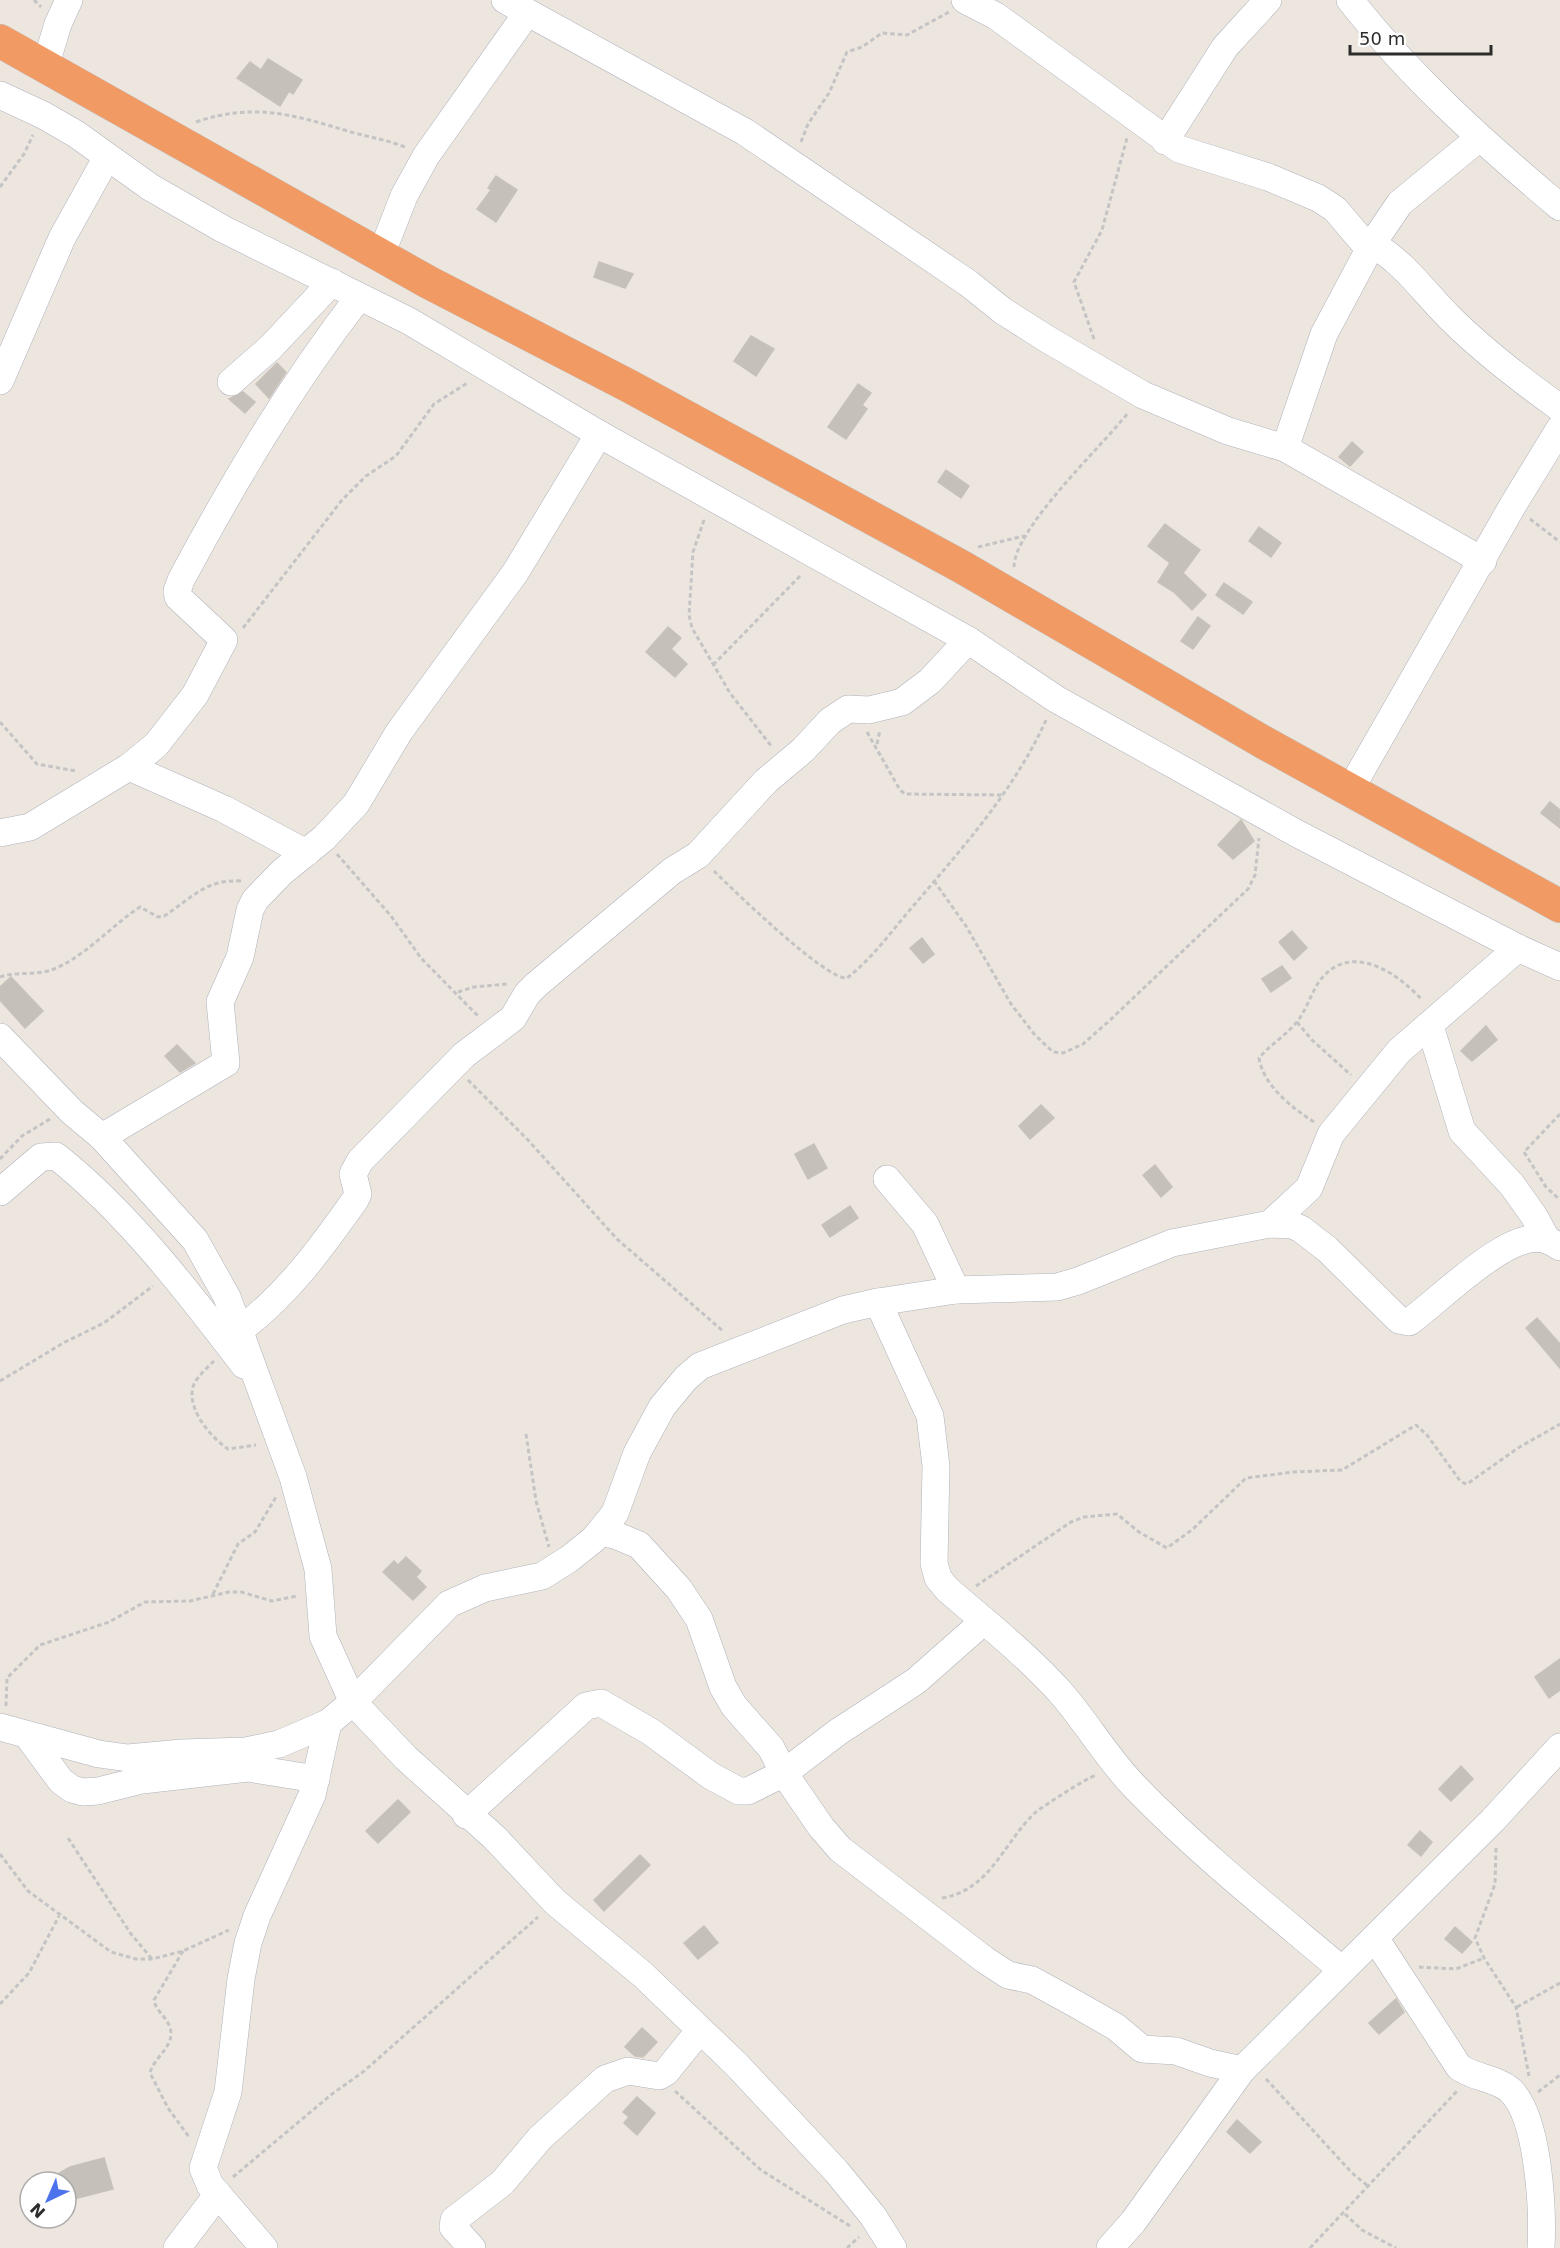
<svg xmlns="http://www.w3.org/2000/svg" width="1560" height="2248" viewBox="0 0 1560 2248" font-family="'DejaVu Sans',sans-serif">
<rect width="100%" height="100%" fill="#ece6df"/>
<!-- building -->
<g fill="#c5c1ba" stroke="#c7c1b9" stroke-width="1.5">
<path d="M268,59L302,80L293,94L289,91L280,106L237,78L250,62L261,70Z"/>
<path d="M496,176L517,190L496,222L477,209L491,190L488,188Z"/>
<path d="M599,262L633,274L625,288L594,277Z"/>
<path d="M751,336L774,349L756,376L734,361Z"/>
<path d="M277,363L286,372L269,398L256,384Z"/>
<path d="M858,384L871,393L862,405L867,409L846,439L828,427Z"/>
<path d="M243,392L255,402L245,413L229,399Z"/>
<path d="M1352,442L1363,452L1350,466L1339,457Z"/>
<path d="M946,470L969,486L961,498L938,482Z"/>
<path d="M1165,524L1200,550L1183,573L1206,595L1192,610L1174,592L1158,582L1170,563L1148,546Z"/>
<path d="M1259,527L1281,543L1271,557L1249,541Z"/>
<path d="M1224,583L1252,602L1243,614L1216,595Z"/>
<path d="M1198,617L1210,626L1193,649L1181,641Z"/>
<path d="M668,627L681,638L671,649L687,664L675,677L646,652Z"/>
<path d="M1550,802L1560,810V828L1541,813Z"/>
<path d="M1241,820L1254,841L1233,859L1218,845Z"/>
<path d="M1292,931L1307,948L1294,960L1279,942Z"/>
<path d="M922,938L934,954L923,963L910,948Z"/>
<path d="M1282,966L1291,978L1271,992L1262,979Z"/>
<path d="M11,977L43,1011L25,1028L0,1000V987Z"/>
<path d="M1486,1026L1497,1040L1472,1061L1461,1051Z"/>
<path d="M177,1045L195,1063L180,1072L165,1056Z"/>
<path d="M1041,1105L1054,1118L1030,1139L1019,1126Z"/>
<path d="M814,1144L827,1168L808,1179L795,1154Z"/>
<path d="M1155,1165L1172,1187L1161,1197L1143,1175Z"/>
<path d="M850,1206L858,1218L830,1237L822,1225Z"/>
<path d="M1537,1318L1560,1344V1368L1526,1328Z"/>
<path d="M406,1557L421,1571L416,1577L426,1587L413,1600L383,1572L394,1561L398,1565Z"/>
<path d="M1560,1659V1690L1549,1698L1535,1677Z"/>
<path d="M1461,1766L1473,1779L1451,1801L1439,1789Z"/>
<path d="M398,1800L410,1812L378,1843L366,1831Z"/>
<path d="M1420,1831L1432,1842L1421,1856L1408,1845Z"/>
<path d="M640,1855L650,1865L604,1911L594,1900Z"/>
<path d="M704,1926L718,1943L698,1959L684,1943Z"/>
<path d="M1455,1927L1472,1942L1462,1953L1445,1939Z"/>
<path d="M1396,1999L1404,2012L1379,2034L1369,2023Z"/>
<path d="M642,2028L657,2042L643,2057L635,2056L625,2047Z"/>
<path d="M637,2097L655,2113L637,2135L624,2123L629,2117L623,2112Z"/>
<path d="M1237,2120L1261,2142L1250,2153L1227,2132Z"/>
<path d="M104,2158L113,2189L66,2201V2182L58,2174L70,2167Z"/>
</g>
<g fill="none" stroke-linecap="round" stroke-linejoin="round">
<!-- minor casing -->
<g stroke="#afb2bb" stroke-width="28">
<g id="minor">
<path d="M505,0L745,132L968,283L1003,311L1047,339L1143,395L1228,431L1285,448L1483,561"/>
<path d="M965,0L996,16L1179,149L1268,177L1318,198L1335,209L1369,249"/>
<path d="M1350,0C1411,78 1485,144 1560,207"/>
<path d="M45,67L58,24L69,0"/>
<path d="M0,95L43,115L76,134L150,187L223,229L409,321L599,434L968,640L1056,699L1296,833L1518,948L1560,967"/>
<path d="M1165,141L1225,47L1268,0"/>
<path d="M1372,244C1404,262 1423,291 1449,317C1483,351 1521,380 1560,408"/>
<path d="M381,255L404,196L426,156L527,13"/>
<path d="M0,381L62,238L107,157"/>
<path d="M231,382L270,348L332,282"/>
<path d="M1285,448L1324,334L1372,244L1400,203L1478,139"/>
<path d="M129,767L224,809L306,853"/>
<path d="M1350,790L1513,505L1560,428"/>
<path d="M0,833L30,827L129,767L156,745L195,695L224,640L178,597L177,591L181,580C234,481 290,386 359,297"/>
<path d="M1430,1026L1462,1131L1512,1185L1534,1216L1547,1240"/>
<path d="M0,1037L72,1112L102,1137L195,1240L227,1297L293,1477L318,1569L323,1636L353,1702L406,1758L495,1838L555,1902L642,1974L736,2064L836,2171L873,2216L893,2248"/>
<path d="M102,1137L226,1063L220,1002L240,957L250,910L255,900L282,872L324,838L356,804L399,732L515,573L599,434"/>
<path d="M887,1179L925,1224L956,1290"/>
<path d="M0,1192L41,1157L56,1156C127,1212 189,1293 244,1365"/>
<path d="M1270,1224L1309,1188L1331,1134L1399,1051L1518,948"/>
<path d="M878,1302L930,1416L936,1466L934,1563L938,1578L947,1589C986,1623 1027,1655 1061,1693C1088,1724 1108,1760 1137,1789C1200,1854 1272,1911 1341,1969"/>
<path d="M240,1330C288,1294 321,1248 355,1200L358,1194L353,1174L360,1161L464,1055L513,1018L527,994L536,985L672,871L698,855L766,781L803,750L830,721L848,709L869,710L902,702L930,681L968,640"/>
<path d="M601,1533L615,1535L639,1545L679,1589L699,1619L723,1687L734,1706L771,1748L784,1773L821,1827L840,1849L985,1960L1008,1975L1032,1980L1074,2003L1116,2027L1142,2049L1176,2051L1210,2063L1242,2070"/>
<path d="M0,1727L99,1754L128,1758L182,1753L246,1751L279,1744L328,1723L353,1702L449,1604L485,1588L542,1576L569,1559L594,1539L615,1513L637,1453L662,1407L686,1378L700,1366L843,1310L878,1302L956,1290L1057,1287L1078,1281L1172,1243L1270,1224L1292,1225L1301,1229L1327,1249L1399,1320L1409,1322C1439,1301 1506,1231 1543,1239C1549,1240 1555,1244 1560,1247"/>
<path d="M27,1735L61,1781L72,1789L83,1792L98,1791L142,1780L248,1768L316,1779"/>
<path d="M466,1815L574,1717L586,1706L601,1703L651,1732L711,1776L739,1791H748L784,1773L838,1732L916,1681L984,1621"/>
<path d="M1375,1938L1459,2067C1474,2078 1496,2078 1510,2090C1539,2117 1543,2210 1541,2248"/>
<path d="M177,2248L218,2194"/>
<path d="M264,2248L210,2185L203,2168L228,2092L241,1979L248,1943L257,1916L312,1795L328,1723"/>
<path d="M472,2248L453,2227L454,2220L502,2183L540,2138L605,2079L628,2071L659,2076L666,2072L700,2030"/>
<path d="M1110,2248L1133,2222L1242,2070L1493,1820L1560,1747"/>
</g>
</g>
<!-- highway casing -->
<g stroke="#c4c4c4" stroke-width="34">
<path id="highway" d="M0,41L428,282L629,386L962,567L1263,742L1560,906"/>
</g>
<!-- path -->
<g stroke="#c4c4c4" stroke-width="3" stroke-dasharray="4.5 3" stroke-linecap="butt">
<path d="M34,0L41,7"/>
<path d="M196,122C255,102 294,115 351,132C369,137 387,140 405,147"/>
<path d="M801,142L808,124L829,93L847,52L862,47L882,33L907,35L949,12"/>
<path d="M0,187L24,154L33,135"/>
<path d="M1094,339L1074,282L1102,230L1127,138"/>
<path d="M1530,519L1560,542"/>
<path d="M704,520L693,552L689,615L692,628L730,693L772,747"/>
<path d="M978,547L1024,536"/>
<path d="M1014,567C1014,529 1101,447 1128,413"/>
<path d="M243,628L342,500L366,476L396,456L434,404L469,382"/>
<path d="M713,665L802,574"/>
<path d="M0,722L37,764L76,771"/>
<path d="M867,732L900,790L905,794L1003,795"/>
<path d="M877,744L880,730"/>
<path d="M337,854L391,916L421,958L478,1016"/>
<path d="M714,871C732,889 827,981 847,978C873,958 893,929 915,904C965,845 1015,789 1047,718"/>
<path d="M934,881L966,926L1011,1004L1035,1035L1053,1052L1063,1053L1083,1044L1108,1022L1248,889L1255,875L1259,838"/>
<path d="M0,977C18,971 37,976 54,969C87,955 112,925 140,907L158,917L164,916C191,899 205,879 241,881"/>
<path d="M458,992L474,987L507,984"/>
<path d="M1297,1022L1312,1040L1351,1075"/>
<path d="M468,1080L528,1140L617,1239L724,1332"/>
<path d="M1560,1114L1524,1152L1546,1187L1560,1200"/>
<path d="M1314,1122C1292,1108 1263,1085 1259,1058C1270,1045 1285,1036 1296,1023C1307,1010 1311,992 1321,979C1351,942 1397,972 1422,1000"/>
<path d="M0,1159L22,1136L50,1119"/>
<path d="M214,1361C208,1367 200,1374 195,1382C183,1405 210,1437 228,1449L256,1445"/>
<path d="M0,1381L65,1342L104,1323L153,1286"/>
<path d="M526,1434L536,1501L549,1547"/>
<path d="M976,1586L1071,1522L1084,1517L1117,1514L1139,1532L1167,1548L1193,1529L1246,1478L1294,1472L1342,1470L1416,1425L1427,1435L1461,1482L1467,1484L1518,1448L1560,1424"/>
<path d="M213,1594L238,1544L255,1532L276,1497"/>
<path d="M6,1706L7,1678L40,1645L109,1622L145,1602L190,1601L229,1592H241L272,1601L297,1596"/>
<path d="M68,1838L131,1934L152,1959"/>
<path d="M1496,1848L1495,1884L1475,1938L1484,1958L1516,2007L1529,2076"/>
<path d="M0,1854L28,1891L111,1952L136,1959H152L183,1951L229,1930"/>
<path d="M942,1898C991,1890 1004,1841 1036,1812C1045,1805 1085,1779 1096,1775"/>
<path d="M183,1951L154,2000C155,2009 165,2016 169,2025C178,2045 154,2056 150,2073L168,2108L189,2137"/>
<path d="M1419,1967L1456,1969L1484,1958"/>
<path d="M0,2004L29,1973L59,1916"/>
<path d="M1517,2007L1560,1983"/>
<path d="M1266,2079L1352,2173L1368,2186"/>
<path d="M675,2091L761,2170L850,2226"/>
<path d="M1538,2092L1560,2075"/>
<path d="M233,2177L332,2094L363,2072L538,1917"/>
<path d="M1345,2214L1362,2230L1396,2248"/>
<path d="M847,2248L859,2237"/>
<path d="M1310,2248L1458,2090"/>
</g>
<!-- minor -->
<use href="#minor" stroke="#fff" stroke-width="27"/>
<!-- highway -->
<use href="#highway" stroke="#f29a64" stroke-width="33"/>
</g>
<!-- north arrow -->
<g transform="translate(48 2200) rotate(224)"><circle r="28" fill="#ffffff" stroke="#ababab" stroke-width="1.5"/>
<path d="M0-4.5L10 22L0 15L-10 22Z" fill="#4c72ec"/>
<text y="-9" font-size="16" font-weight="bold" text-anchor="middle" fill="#2c2c2c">N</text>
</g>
<!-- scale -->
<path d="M1350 45v9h141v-9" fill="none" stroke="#2c2c2c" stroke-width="3"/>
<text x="1359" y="45" font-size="18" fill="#2c2c2c" stroke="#ffffff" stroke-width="4.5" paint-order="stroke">50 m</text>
</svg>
